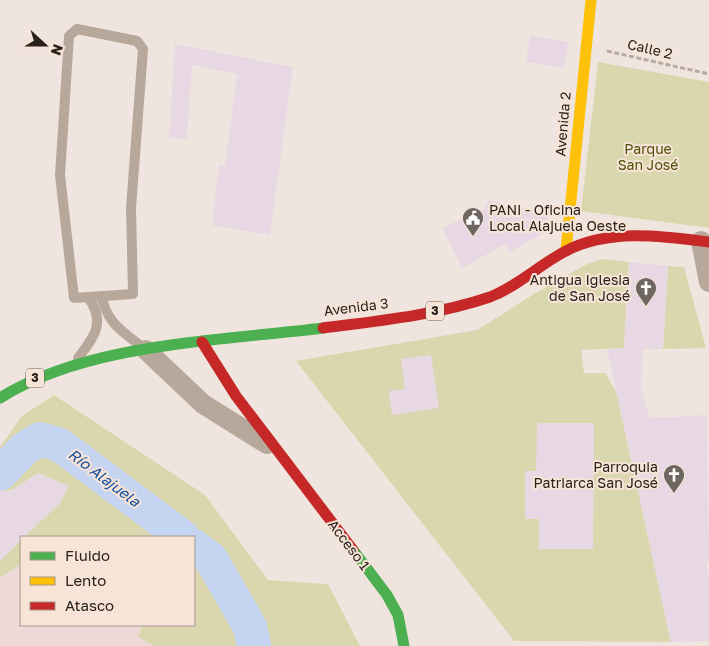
<svg xmlns="http://www.w3.org/2000/svg" width="709" height="646" viewBox="0 0 709 646" font-family="'Golos Text',sans-serif">
<rect width="100%" height="100%" fill="#f0e5de"/>
<!-- industrial -->
<path fill="#edd9d8" d="M21,564V625H142L138,637L154,646H0V578Z"/>
<!-- green -->
<g fill="#dad7ae">
<path d="M598,62L709,82V228L581,211Z"/>
<path d="M602,259L629,262L624,348L581,350L584,373H605L616,391L671,642L514,641L296,361L477,330L534,294L587,264Z"/>
<path d="M668,266L684,267L706,348L663,349Z"/>
<path d="M54,395L205,495L268,580L328,584L360,646H154L138,637L142,625H194V537H24L60,503L68,486L38,473L13,490L0,492V447L22,416Z"/>
<path d="M21,540V564L0,578V555L8,553Z"/>
</g>
<g fill="none" stroke-linecap="round" stroke-linejoin="round">
<!-- river -->
<g stroke="#c4d4f1" stroke-width="34">
<path d="M0,474L24,449L40,439L60,445L183,537"/>
<path d="M194,546L211,559L250,627L254,646"/>
</g>
</g>
<!-- building -->
<g fill="#e8d8e4">
<path d="M530,35L568,42L564,68L526,62Z"/>
<path d="M175,44L293,67L270,235L212,225L219,165L225,166L237,74L192,65L187,139L169,138Z"/>
<path d="M488,200L549,215L542,234L510,252L506,244L462,268L442,228L484,209Z"/>
<path d="M629,262L668,266L663,349H643L641,387L650,418L707,415L709,562L706,563L709,577V641L671,642L607,349L624,348Z"/>
<path d="M431,355L439,408L392,415L389,391L405,389L401,359Z"/>
<path d="M537,423H594L593,549H539V519H525V471H536Z"/>
<path d="M38,473L68,486L60,503L24,537H21V540L0,561V492L13,490Z"/>
</g>
<g fill="none" stroke-linecap="round" stroke-linejoin="round">
<!-- path -->
<path stroke="#b6aaa2" stroke-width="3" stroke-dasharray="5 2.5" stroke-linecap="butt" d="M607,51L709,74"/>
<!-- lane -->
<g stroke="#b8a89c" stroke-width="10">
<path d="M77,29L137,41L143,49L131,208L133,294L74,298L60,175L69,36Z"/>
<path d="M102,296C105,321 123,332 141,346"/>
<path d="M78,358C95,336 106,322 88,297"/>
</g>
<!-- street -->
<g stroke="#b8a89c" stroke-width="20">
<path d="M701,241L709,282"/>
<path d="M146,350L203,404L267,444"/>
</g>
<!-- fast -->
<g stroke="#4caf50" stroke-width="11">
<path d="M0,398C88,343 220,341 323,328"/>
<path d="M353,550L387,595L398,615L404,646"/>
</g>
<!-- slow -->
<path stroke="#ffc107" stroke-width="11" d="M566,250L591,0"/>
<!-- jam -->
<g stroke="#c62828" stroke-width="11">
<path d="M323,328C378,321 437,315 490,297C518,286 538,266 564,252C607,228 663,236 709,242"/>
<path d="M202,342L236,396L353,550"/>
</g>
</g>
<!-- icons -->
<defs>
<g id="civic-pin" transform="scale(1.125)"><path d="M0 17L-7.5 6A9.5 9.5 0 1 1 7.5 6Z" fill="#6e6660" stroke="#f7e4d7"/><path d="M-.6-6.5H3V-4.5H.6V-3L4-1V1h2V6H-6V1h2V-1L-.6-3ZM-1.2 2.5V6h2.4V2.5Z" fill="#fff"/></g>
<g id="church-pin" transform="scale(1.125)"><path d="M0 17L-7.5 6A9.5 9.5 0 1 1 7.5 6Z" fill="#6e6660" stroke="#f7e4d7"/><path d="M-1.2-6h2.4v3.5h3.3v2.4h-3.3V6h-2.4V-.1h-3.3v-2.4h3.3Z" fill="#fff"/></g>
</defs>
<g fill-rule="evenodd">
<use href="#civic-pin" x="473" y="218"/>
<use href="#church-pin" x="646" y="288"/>
<use href="#church-pin" x="674" y="475"/>
</g>
<g text-anchor="middle" stroke-width="4" stroke-linejoin="round" paint-order="stroke">
<!-- shield labels -->
<g fill="#f7e4d7" stroke="#665c54" stroke-width="1">
<rect x="426" y="301.5" width="18" height="19" rx="4"/>
<rect x="26" y="368.5" width="18" height="19" rx="4"/>
</g>
<g font-size="12" font-weight="bold" fill="#28211c">
<text x="435" y="315">3</text>
<text x="35" y="382">3</text>
</g>
<!-- street labels -->
<g font-size="14" fill="#28211c" stroke="#f7e4d7">
<text transform="translate(650 49) rotate(13)" y="5">Calle 2</text>
<text transform="translate(563 124) rotate(-85)" y="5">Avenida 2</text>
<text transform="translate(356 307) rotate(-7)" y="5">Avenida 3</text>
<text transform="translate(349 545) rotate(53)" y="5">Acceso 1</text>
</g>
<!-- park labels -->
<g font-size="14" fill="#4e5009" stroke="#f7e4d7">
<text x="648" y="154">Parque<tspan x="648" dy="16">San José</tspan></text>
</g>
<!-- poi labels -->
<g font-size="14" fill="#28211c" stroke="#f7e4d7" text-anchor="end">
<text x="489" y="215" text-anchor="start">PANI - Oficina<tspan x="489" dy="16">Local Alajuela Oeste</tspan></text>
<text x="630" y="285">Antigua Iglesia<tspan x="630" dy="16">de San José</tspan></text>
<text x="658" y="472">Parroquia<tspan x="658" dy="16">Patriarca San José</tspan></text>
</g>
<!-- water labels -->
<g font-size="15" font-style="italic" fill="#1751a2" stroke="#f7e4d7">
<text transform="translate(104 478) rotate(37)" y="5">Río Alajuela</text>
</g>
</g>
<!-- legend -->
<rect x="20" y="536" width="175" height="90" fill="#f7e4d7" stroke="#a4968c"/>
<rect x="30" y="552" width="25" height="8" fill="#4caf50" stroke="#a4968c"/>
<text x="65" y="561" font-size="15" fill="#28211c">Fluido</text>
<rect x="30" y="577" width="25" height="8" fill="#ffc107" stroke="#a4968c"/>
<text x="65" y="586" font-size="15" fill="#28211c">Lento</text>
<rect x="30" y="602" width="25" height="8" fill="#c62828" stroke="#a4968c"/>
<text x="65" y="611" font-size="15" fill="#28211c">Atasco</text>
<!-- north arrow -->
<g transform="translate(45 45) rotate(111)" stroke="#f7e4d7" stroke-width="4" paint-order="stroke">
<path d="M0-4L9 19L0 12L-9 19Z" fill="#28211c"/>
<text y="-8" font-size="14" font-weight="bold" text-anchor="middle" fill="#28211c">N</text>
</g>
</svg>
